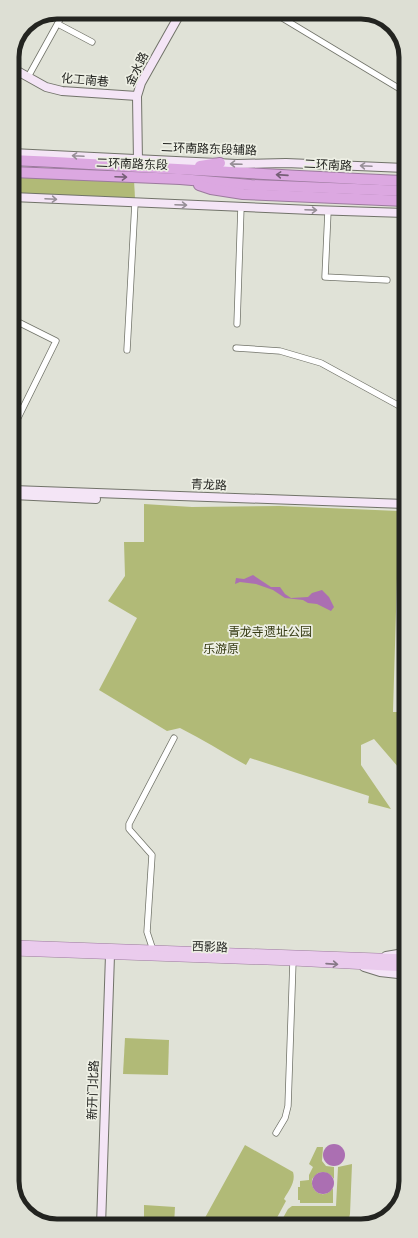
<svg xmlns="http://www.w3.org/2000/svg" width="418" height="1238" viewBox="0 0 418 1238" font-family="'IBM Plex Sans','Noto Sans SC',sans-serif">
<rect width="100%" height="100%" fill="#e0e2d7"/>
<!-- green -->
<g fill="#b1ba77">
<path d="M12,177L134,180L135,198L12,193Z"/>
<path d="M144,504L192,507L280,506L399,511L393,712H405V768H399L374,739L361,745V765L391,809L368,803L369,796L250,758L246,765C224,753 202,739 180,728L167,731L99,690L137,618L108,601L125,576L124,542H144Z"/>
<path d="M125,1038L169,1040L168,1075L123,1074Z"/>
<path d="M245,1145L293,1172C296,1182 289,1190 284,1199L286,1201L273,1225H201Z"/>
<path d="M317,1147H323L322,1161L326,1166L334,1167V1179C330,1173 325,1171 318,1173L312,1179C310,1193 325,1200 333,1188V1203H300V1200H298V1187H300V1181L309,1180V1175L313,1167L309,1164Z"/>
<path d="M352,1164L350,1214L349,1218L337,1225H279L288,1209L292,1206H336L338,1167Z"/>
<path d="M144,1205L175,1207L174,1225L144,1226Z"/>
</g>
<!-- water -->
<g fill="#ab6fb2">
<path d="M253,575L271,587H280L285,594L291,598L308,597L312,593L322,590L329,597L334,607L331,611L317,604L308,603L303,600L285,598L273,590L256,584L240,582L235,584L236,578L244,579Z"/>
<circle cx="334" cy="1155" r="11"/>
<circle cx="323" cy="1183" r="11"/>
</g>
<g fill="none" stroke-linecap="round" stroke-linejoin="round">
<!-- street casing -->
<g stroke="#717369" stroke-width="7">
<g id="street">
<path d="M275,12L274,13L405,92"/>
<path d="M58,24L92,42"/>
<path d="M28,77L64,12"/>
<path d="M328,211L325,277L387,280"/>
<path d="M12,319L56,341L13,428"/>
<path d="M237,324L241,207"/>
<path d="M236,348L280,351L321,363L405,409"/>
<path d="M127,350L135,203"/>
<path d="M153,950L147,932L152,855L129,829V824L174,738"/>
<path d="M276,1133L285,1118L288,1106L293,961"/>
</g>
</g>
<!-- secondary casing -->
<g stroke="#717369" stroke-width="10">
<g id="secondary">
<path d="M12,68L46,87L62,91L137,96"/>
<path d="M12,153L237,164L286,163L405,168"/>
<path d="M138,162L137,96L141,83L181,12"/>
<path d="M12,197L312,210L405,213"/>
<path d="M13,490L405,504"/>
<path d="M13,495L96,499"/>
<path d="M386,956L398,954L406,949"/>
<path d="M364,967L380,972L398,974L406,977"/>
<path d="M101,1226L110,955"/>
</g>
</g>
<!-- primary casing -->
<g stroke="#9b7a9d" stroke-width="10">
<g id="primary">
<path d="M15,945L406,959"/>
<path d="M13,951L293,961L406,967"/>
</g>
</g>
<!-- highway casing -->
<g stroke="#9b7a9d" stroke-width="12">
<g id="highway">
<path d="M12,160C143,166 274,176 405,181"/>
<path d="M200,166L220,163"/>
<path d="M12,172L180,179L251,185L405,191"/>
<path d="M199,185L211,189L243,194L405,201"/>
</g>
</g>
<!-- street -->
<use href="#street" stroke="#fff" stroke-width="5.5"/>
<!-- secondary -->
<use href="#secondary" stroke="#f4e5f6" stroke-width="8"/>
<!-- primary -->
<use href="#primary" stroke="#eacbed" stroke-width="9"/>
<!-- highway -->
<use href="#highway" stroke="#dca8e1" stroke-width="10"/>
</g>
<!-- one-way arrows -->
<defs><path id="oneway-shaft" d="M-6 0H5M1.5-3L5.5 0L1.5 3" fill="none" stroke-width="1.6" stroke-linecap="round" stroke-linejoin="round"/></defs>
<g stroke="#968e96">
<use href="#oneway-shaft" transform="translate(78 156) rotate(-177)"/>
<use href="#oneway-shaft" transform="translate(236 164) rotate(-178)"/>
<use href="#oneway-shaft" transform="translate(366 166) rotate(-177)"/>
<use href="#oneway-shaft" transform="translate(51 199) rotate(3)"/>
<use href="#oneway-shaft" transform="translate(181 205) rotate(2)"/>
<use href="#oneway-shaft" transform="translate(311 210) rotate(2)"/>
</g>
<g stroke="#765f77">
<use href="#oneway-shaft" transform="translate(282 175) rotate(-176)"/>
<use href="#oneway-shaft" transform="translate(121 177) rotate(2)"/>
</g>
<use stroke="#867886" href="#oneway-shaft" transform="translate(332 964) rotate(4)"/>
<g text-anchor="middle" stroke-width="3.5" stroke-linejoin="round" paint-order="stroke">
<!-- street labels -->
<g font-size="12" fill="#232420" stroke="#edefe4">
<text transform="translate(137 69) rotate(-64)" y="4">金水路</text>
<text transform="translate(85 80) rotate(5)" y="4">化工南巷</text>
<text transform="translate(209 149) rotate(2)" y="4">二环南路东段辅路</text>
<text transform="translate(132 164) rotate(2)" y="4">二环南路东段</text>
<text transform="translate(328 165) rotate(3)" y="4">二环南路</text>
<text transform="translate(209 485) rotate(2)" y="4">青龙路</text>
<text transform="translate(210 947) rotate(2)" y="4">西影路</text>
<text transform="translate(93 1090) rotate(-88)" y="4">新开门北路</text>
</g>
<!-- park labels -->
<g font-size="12" fill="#363b13" stroke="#edefe4">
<text x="270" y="636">青龙寺遗址公园</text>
<text x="221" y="653">乐游原</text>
</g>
</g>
<!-- crop -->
<path d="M0 0H418V1238H0ZM57 19H361A38 38 0 0 1 399 57V1181A38 38 0 0 1 361 1219H57A38 38 0 0 1 19 1181V57A38 38 0 0 1 57 19Z" fill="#dddfd4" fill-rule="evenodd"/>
<path fill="none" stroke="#232420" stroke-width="5" d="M57 19H361A38 38 0 0 1 399 57V1181A38 38 0 0 1 361 1219H57A38 38 0 0 1 19 1181V57A38 38 0 0 1 57 19Z"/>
</svg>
